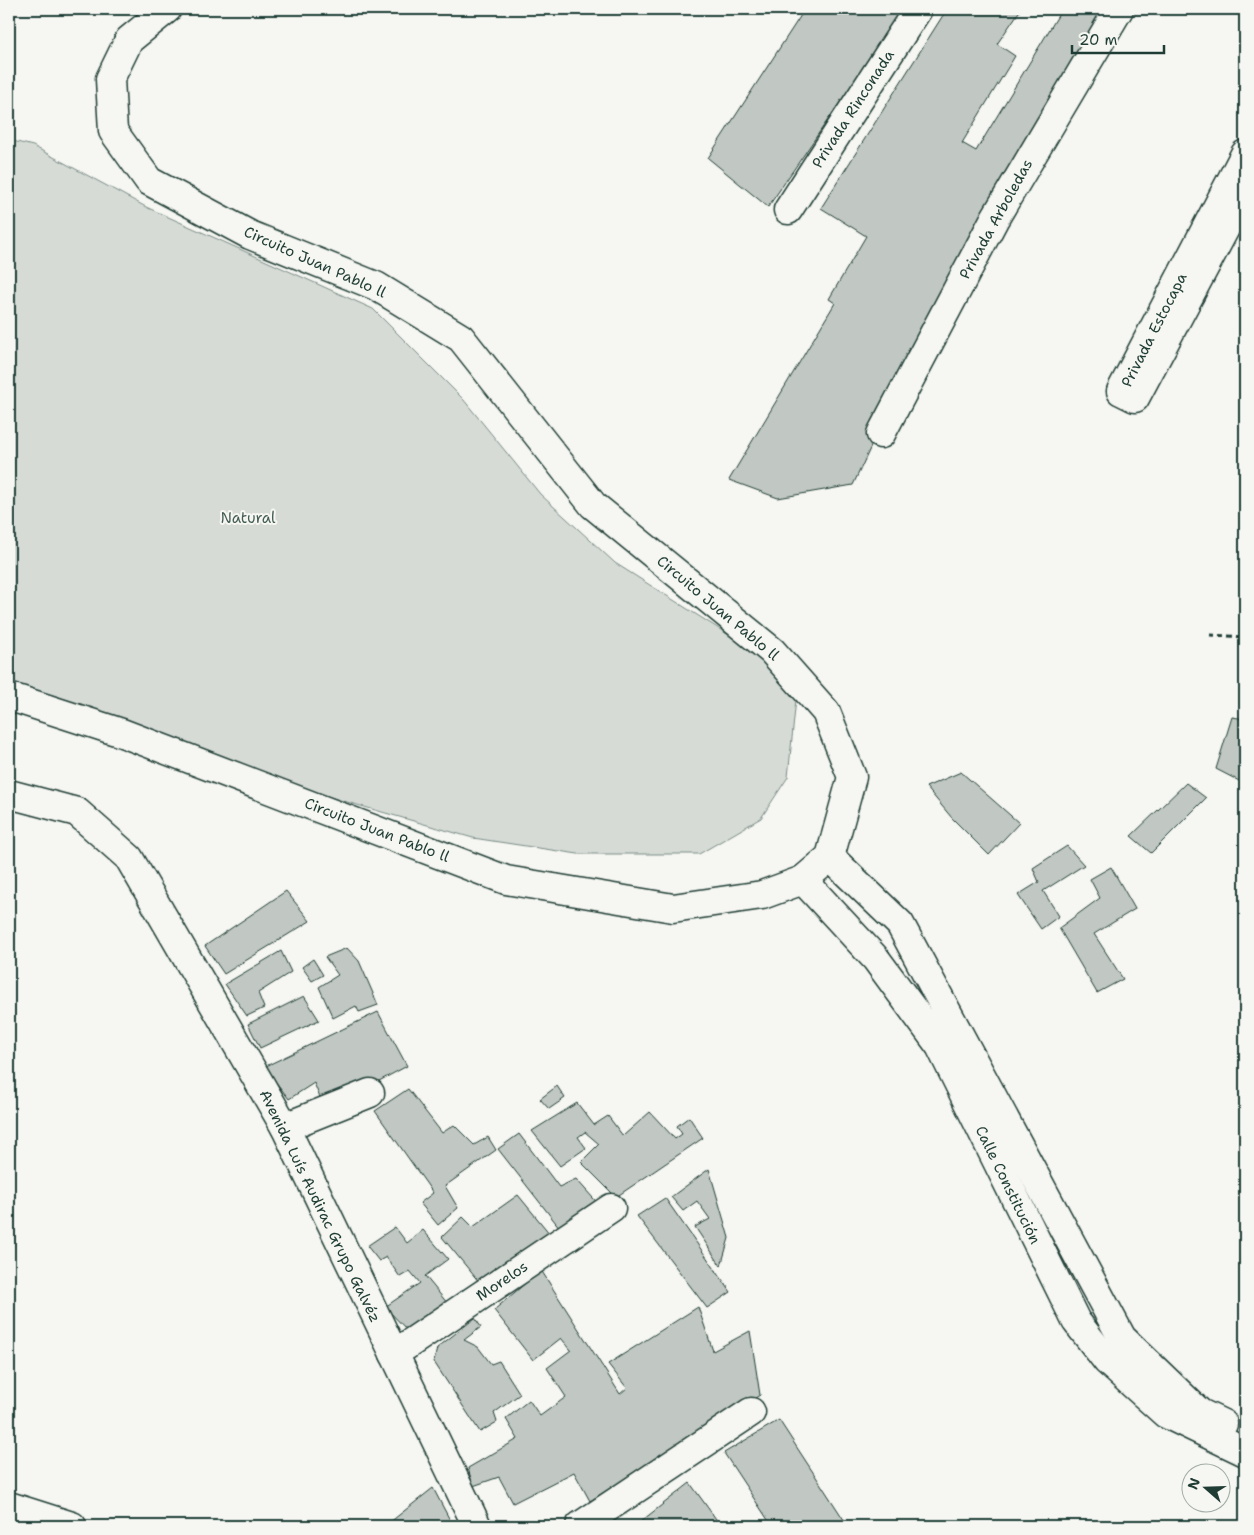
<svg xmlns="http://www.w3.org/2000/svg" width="1254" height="1535" viewBox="0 0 1254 1535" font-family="'Shantell Sans',sans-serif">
<rect width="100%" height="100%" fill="#f6f6f2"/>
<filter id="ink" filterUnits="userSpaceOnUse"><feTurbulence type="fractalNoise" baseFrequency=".02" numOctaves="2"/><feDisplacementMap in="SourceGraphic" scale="10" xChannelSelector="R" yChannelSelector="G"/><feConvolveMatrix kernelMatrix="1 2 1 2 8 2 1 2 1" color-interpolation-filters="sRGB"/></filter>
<g filter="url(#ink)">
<!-- green -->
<path fill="#d6dbd6" stroke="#7a8c85" d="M9,140L33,146L146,207L373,309L463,399L540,494L615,563L776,665L796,699L788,777L761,818L699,854H578L473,838L256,776L57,697L9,700Z"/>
<!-- building -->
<g fill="#c1c8c3" stroke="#1f3d34">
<path d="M805,9H904L768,207L708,158Z"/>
<path d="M947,9H1021L997,44L1015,56L962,143L976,151L1062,9H1110L975,224L853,485L778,498L729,480L835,303L829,299L866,236L821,208Z"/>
<path d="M1245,554V608H1242Z"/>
<path d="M1232,717L1245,719V784L1216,769Z"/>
<path d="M961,772L1019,823L989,855L952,818L926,787Z"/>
<path d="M1186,783L1206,798L1151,853L1131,836Z"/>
<path d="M1067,846L1084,865L1043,891L1059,916L1041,929L1018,895L1039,882L1033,868Z"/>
<path d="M1111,867L1135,909L1094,934L1123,979L1097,993L1059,928L1100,898L1090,879Z"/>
<path d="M286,891L310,921L224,974L205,946Z"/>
<path d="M347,948L359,961L378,1005L359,1012L356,1006L333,1018L319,987L338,975L325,957Z"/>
<path d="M281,951L291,972L258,993L264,1008L247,1016L225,984Z"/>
<path d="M313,959L323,975L312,981L302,967Z"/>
<path d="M304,996L319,1020L260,1048L248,1024Z"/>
<path d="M378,1012L407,1066L325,1110L314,1083L289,1099L264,1067Z"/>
<path d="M557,1086L565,1098L549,1109L540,1099Z"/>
<path d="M408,1089L442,1133L454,1125L474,1145L488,1137L496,1150L445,1186L458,1208L438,1225L420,1203L433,1193L375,1111Z"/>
<path d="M577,1103L594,1125L608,1116L623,1136L650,1112L675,1139L682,1134L677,1126L689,1117L703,1138L616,1197L581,1162L599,1144L585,1132L578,1137L586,1148L560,1166L532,1131Z"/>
<path d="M519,1134L559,1187L576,1179L602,1208L563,1232L498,1149Z"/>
<path d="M709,1169L729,1238L721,1266L695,1227L710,1219L697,1201L683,1211L671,1197Z"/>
<path d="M518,1195L550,1234L515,1255L480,1283L442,1237L463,1217L473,1227Z"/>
<path d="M665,1198L731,1292L707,1308L637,1216Z"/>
<path d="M395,1227L407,1243L423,1230L448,1259L425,1276L448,1304L410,1333L385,1307L420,1283L410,1271L400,1277L386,1257L379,1261L367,1246Z"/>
<path d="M541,1270L620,1394L627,1388L608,1364L698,1307L713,1351L750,1331L760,1395L590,1501L574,1472L513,1503L499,1477L473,1486L468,1468L518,1439L506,1419L529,1400L540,1416L566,1397L547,1368L571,1350L561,1338L533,1360L494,1310Z"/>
<path d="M475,1318L481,1327L464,1340L478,1347L491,1364L499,1361L520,1394L494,1413L497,1422L480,1432L434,1362L437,1348Z"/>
<path d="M779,1420L848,1526H772L724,1453Z"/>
<path d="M690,1483L721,1526H635Z"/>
<path d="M433,1488L452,1524L391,1526L389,1523Z"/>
</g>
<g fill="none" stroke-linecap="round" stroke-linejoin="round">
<!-- minor casing -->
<g stroke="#1f3d34" stroke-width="31">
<g id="minor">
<path d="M1245,154L1121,391L1135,398L1245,191"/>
<path d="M788,210L918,9"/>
<path d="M881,434L995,218L1119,9"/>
<path d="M9,794L77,812L129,858L285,1127L477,1526"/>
<path d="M830,857L900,924L1122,1338L1200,1413L1223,1424"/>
<path d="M803,880L876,959L940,1046L1076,1321L1107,1361L1166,1414L1245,1452"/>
<path d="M285,1127L370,1093"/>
<path d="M394,1354L611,1208"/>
<path d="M9,1506L72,1526"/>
<path d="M580,1526L751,1412"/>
</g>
</g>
<!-- major casing -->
<g stroke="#1f3d34" stroke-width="31">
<path id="major" d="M9,700L17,699L122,733L506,880L673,908L762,895L803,880L830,857L852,777L826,712L772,651L593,505L461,338L376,286L250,235L149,181L113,131L110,79L129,40L167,9"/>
</g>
<!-- path -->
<path stroke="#1f3d34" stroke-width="3" stroke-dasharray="5 4" stroke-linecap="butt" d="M1210,635L1245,637"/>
<!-- minor -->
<use href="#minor" stroke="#f6f6f2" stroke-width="28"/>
<!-- major -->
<use href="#major" stroke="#f6f6f2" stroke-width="28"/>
</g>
</g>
<g text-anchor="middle" stroke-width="4" stroke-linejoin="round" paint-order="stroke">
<!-- street labels -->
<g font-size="15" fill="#1f3d34" stroke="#f6f6f2">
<text transform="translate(853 109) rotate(-57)" y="5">Privada Rinconada</text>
<text transform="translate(996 219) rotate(-61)" y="5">Privada Arboledas</text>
<text transform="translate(315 262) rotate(24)" y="5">Circuito Juan Pablo ll</text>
<text transform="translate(1154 330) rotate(-63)" y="5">Privada Estocapa</text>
<text transform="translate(718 608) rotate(40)" y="5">Circuito Juan Pablo ll</text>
<text transform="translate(377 830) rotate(21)" y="5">Circuito Juan Pablo ll</text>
<text transform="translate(1008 1185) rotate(64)" y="5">Calle Constitución</text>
<text transform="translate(320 1206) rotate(64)" y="5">Avenida Luís Audirac Grupo Galvéz</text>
<text transform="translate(502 1281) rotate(-34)" y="5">Morelos</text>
</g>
<!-- park labels -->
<g font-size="15" fill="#445d54" stroke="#f6f6f2">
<text x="248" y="523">Natural</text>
</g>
</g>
<!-- margin -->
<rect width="1254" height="1535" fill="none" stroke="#f6f6f2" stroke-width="30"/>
<rect x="15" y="15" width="1224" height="1505" fill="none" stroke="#1f3d34" stroke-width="2" filter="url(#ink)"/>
<!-- north arrow -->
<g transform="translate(1206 1488) rotate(290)"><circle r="24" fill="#f6f6f2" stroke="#a0aca6"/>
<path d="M0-4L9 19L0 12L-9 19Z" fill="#1f3d34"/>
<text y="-8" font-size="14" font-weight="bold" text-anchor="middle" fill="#1f3d34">N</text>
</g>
<!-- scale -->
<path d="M1072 45v8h92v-8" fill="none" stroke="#1f3d34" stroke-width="2.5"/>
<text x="1079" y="45" font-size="15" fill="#1f3d34" stroke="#f6f6f2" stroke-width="4" paint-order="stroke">20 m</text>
</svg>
